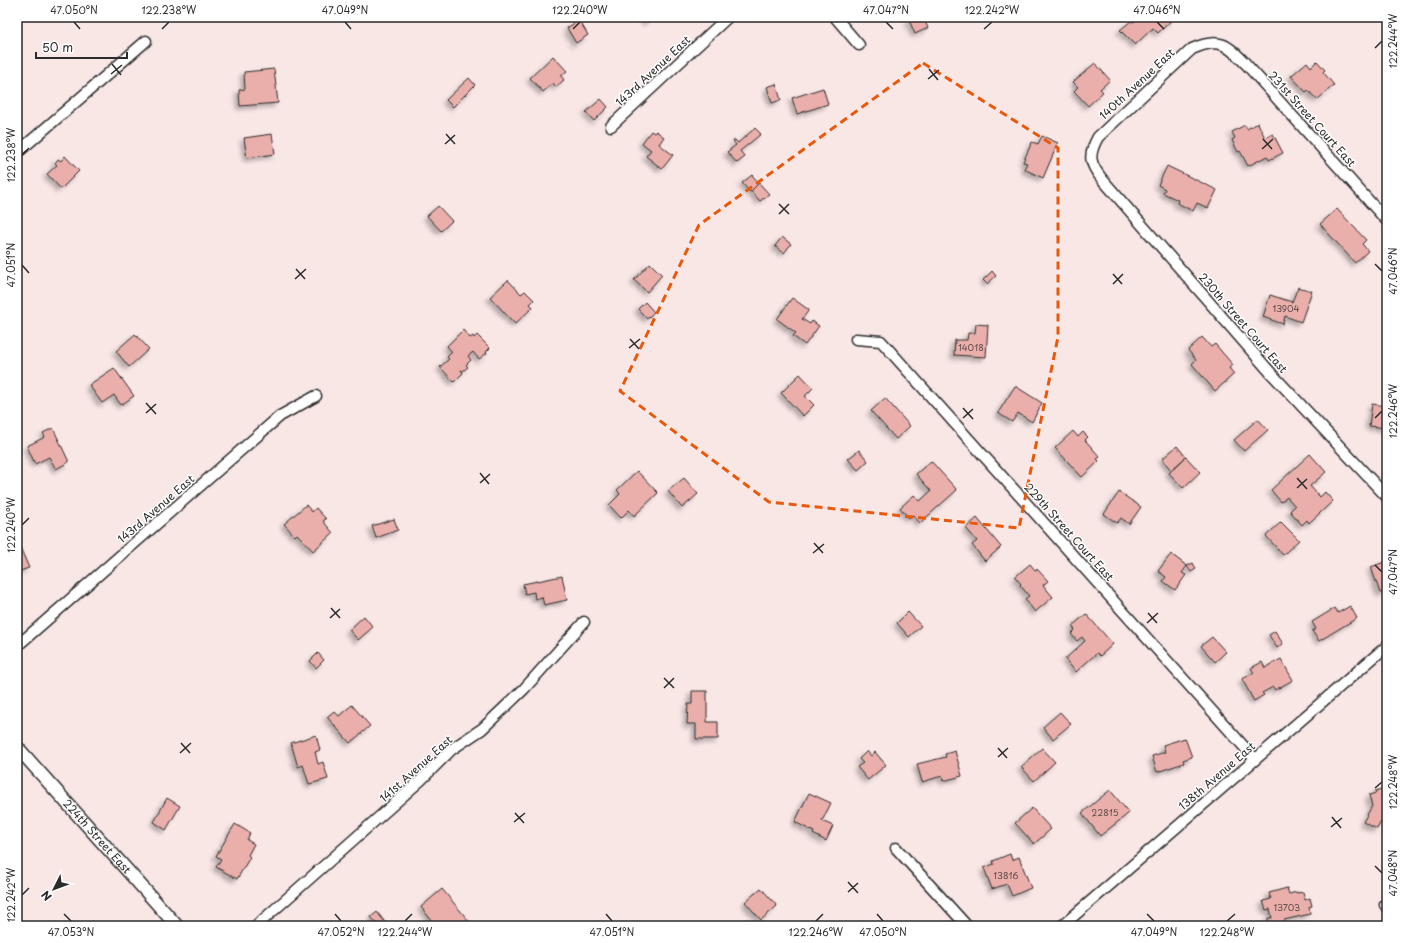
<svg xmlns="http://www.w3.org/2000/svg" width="1404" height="943" viewBox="0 0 1404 943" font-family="'Playpen Sans',sans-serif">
<defs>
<filter id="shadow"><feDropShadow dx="-3.5" dy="3.5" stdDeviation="2" flood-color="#0004"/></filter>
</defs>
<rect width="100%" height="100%" fill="#f9e7e6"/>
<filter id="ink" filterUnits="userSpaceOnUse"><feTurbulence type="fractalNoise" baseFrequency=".025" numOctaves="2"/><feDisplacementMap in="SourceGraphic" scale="8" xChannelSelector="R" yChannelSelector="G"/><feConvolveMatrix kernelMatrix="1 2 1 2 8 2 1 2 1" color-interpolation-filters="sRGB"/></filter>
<g filter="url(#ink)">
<!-- building -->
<g fill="#ebafab" stroke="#2b2b2b" filter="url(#shadow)">
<path d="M642,17H653L647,22Z"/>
<path d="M916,17H923L928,28L915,34L909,20Z"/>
<path d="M1136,17H1172L1173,19L1158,33L1153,28L1135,45L1120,30L1131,21L1133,22L1136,20L1135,18Z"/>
<path d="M579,20L588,35L576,43L567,28Z"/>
<path d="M553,56L567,71L561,76L564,80L556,87L553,83L543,92L530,78Z"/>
<path d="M1317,61L1325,70L1323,72L1334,85L1317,100L1308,90L1306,92L1291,76L1307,62L1311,67Z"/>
<path d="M1095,63L1110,80L1100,89L1103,92L1088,106L1074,91L1078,87L1073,82Z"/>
<path d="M274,69L278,103L240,106L239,90L245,89L244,72Z"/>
<path d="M469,78L475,85L453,107L446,100Z"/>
<path d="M776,84L781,100L772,103L767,87Z"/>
<path d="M823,88L828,104L797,114L792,98Z"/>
<path d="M601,99L608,107L594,121L586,112Z"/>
<path d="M1258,123L1265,138L1273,134L1283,153L1269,160L1267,156L1248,166L1240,151L1238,152L1232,140L1235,138L1232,132L1245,125L1247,129Z"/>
<path d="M755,128L761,134L740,151L745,157L737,163L727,152L736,145L733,141L735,140L738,143Z"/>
<path d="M651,131L654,133L656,131L664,137L659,144L673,155L662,169L646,156L651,150L642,143Z"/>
<path d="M272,134L275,154L247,158L244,138Z"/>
<path d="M1042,136L1058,143L1043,178L1024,169L1027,163L1023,162L1032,142L1038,144Z"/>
<path d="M65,156L79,171L61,189L47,174L57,165L55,163L58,159L61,161Z"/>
<path d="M1167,166L1217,190L1208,208L1197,203L1193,211L1177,203L1178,200L1163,193L1165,189L1158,185Z"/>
<path d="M752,175L759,183L750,192L742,183Z"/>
<path d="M759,183L769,194L760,201L751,191Z"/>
<path d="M438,206L452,221L441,231L427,216Z"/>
<path d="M1337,209L1366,240L1362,244L1368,251L1355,263L1320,224Z"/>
<path d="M782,237L791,244L784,253L775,246Z"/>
<path d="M650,263L662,275L647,292L634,280Z"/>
<path d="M992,271L996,276L987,284L983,280Z"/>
<path d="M508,280L521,294L525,291L534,300L530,304L533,307L515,324L490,297Z"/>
<path d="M1298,287L1312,291L1301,322L1285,316L1283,324L1263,317L1270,295L1292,302Z"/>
<path d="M792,298L809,310L802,319L810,324L812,321L819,326L805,345L793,336L796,333L777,319Z"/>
<path d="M645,302L654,312L647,319L638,309Z"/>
<path d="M976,324L988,325L986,357L954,355L955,340H967L968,333H975Z"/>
<path d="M463,330L470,338L473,336L474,338L477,335L490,348L486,352L487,353L479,359L473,352L468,356L471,360L466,365L468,367L463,371L461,370L463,373L454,382L440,367L449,359L447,357L452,352L447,346Z"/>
<path d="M135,334L149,349L129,367L116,351Z"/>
<path d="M1202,337L1211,347L1215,344L1233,365L1229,368L1234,374L1215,391L1192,364L1196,360L1188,350Z"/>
<path d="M114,368L134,396L121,405L114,395L102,403L89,385Z"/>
<path d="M800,374L813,388L805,396L814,405L803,416L781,393Z"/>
<path d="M1015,386L1042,403L1032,422L1018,413L1012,422L998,413Z"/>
<path d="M885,398L910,426L896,439L871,411Z"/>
<path d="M1372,404L1387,406V428L1369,426Z"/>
<path d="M1258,419L1268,430L1244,451L1234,440Z"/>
<path d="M53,428L69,462L56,469L49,457L35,464L27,446L45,437L43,433Z"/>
<path d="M1073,431L1078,437L1083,432L1088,437L1085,440L1100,457L1097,459L1099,461L1082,477L1055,448Z"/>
<path d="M1177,446L1186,457L1171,470L1162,459Z"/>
<path d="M859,450L868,461L858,470L848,459Z"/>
<path d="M1310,454L1326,472L1310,486L1320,497L1325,492L1333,501L1309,523L1307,520L1302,525L1290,511L1295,506L1287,497L1281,502L1271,490Z"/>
<path d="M1186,457L1200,472L1183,488L1169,473Z"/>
<path d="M931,461L957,490L920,523L913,515L909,518L900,508L914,495L920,501L931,491L916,474Z"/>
<path d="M637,471L658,493L634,516L629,510L621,518L609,505L620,494L617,490Z"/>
<path d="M684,478L698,494L682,508L668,491Z"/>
<path d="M1119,492L1141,507L1129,524L1121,518L1117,523L1104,514Z"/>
<path d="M306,505L312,512L316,508L326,519L323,521L333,533L313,551L297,534L295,536L284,524Z"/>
<path d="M977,518L1001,547L985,561L972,545L977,541L966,528Z"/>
<path d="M394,519L398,530L376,538L372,526Z"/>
<path d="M1281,522L1299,540L1283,555L1266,536Z"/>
<path d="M20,547L29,568L17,572V548Z"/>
<path d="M1171,554L1187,566L1182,573L1186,575L1175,590L1163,581L1166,577L1158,571Z"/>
<path d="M1387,561V591L1380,593L1371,567Z"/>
<path d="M1193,563L1196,569L1191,572L1187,566Z"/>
<path d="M1030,564L1035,570L1037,569L1048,581L1043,585L1053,597L1035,612L1025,599L1029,596L1020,585L1021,584L1015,577Z"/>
<path d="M562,576L567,600L544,605L542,597L535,599L534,592L525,594L523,584Z"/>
<path d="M1350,606L1357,618L1319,641L1312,631L1316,629L1312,622L1335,608L1338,613Z"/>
<path d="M908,612L921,626L909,637L897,623Z"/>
<path d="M1086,614L1113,644L1100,656L1097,653L1076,672L1065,659L1085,641L1082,637L1077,641L1071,634L1075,630L1072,626Z"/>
<path d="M364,616L373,627L358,640L349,630Z"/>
<path d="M1275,631L1283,644L1277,648L1269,635Z"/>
<path d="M1212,637L1226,652L1215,662L1201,646Z"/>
<path d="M318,653L324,660L316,668L310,661Z"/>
<path d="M1281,659L1293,680L1275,690L1273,687L1262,693L1264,695L1254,701L1242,679L1254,673L1251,668L1262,662L1265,668Z"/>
<path d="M692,691H707V722H718V739H696V724H687L688,704H692Z"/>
<path d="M352,705L370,726L350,743L327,717L334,711L339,716Z"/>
<path d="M1060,712L1071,724L1053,739L1043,727Z"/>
<path d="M316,735L320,750L315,752L318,764L323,762L328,779L309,784L303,765L298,767L291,743Z"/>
<path d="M1185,738L1192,757L1183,760L1184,763L1157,772L1152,756L1165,752L1163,745Z"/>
<path d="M1042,748L1055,762L1034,781L1021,767Z"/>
<path d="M867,751L871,756L875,752L886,765L868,780L857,767L863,763L859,759Z"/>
<path d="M955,751L962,776L943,781L942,776L922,782L917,764L946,757L945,754Z"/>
<path d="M1384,788L1385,791H1387V814H1385L1377,829L1363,822L1372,806L1369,795L1376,793L1375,791Z"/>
<path d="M1110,790L1129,813L1100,836L1082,813Z"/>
<path d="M809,793L831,803L822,821L833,826L826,841L813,834L814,832L795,822Z"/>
<path d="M167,798L180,806L166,830L154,822Z"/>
<path d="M1032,808L1051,829L1034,844L1015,823Z"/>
<path d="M235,824L250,833L247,840L254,844L248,855L250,857L237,879L216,867L221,859L216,856Z"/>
<path d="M1010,854L1012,860L1019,857L1031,888L1012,896L1007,884L992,889L984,868L994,864L993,861Z"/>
<path d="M761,888L777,906L761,920L745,902Z"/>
<path d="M1287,888L1289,894L1297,892V893L1303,892L1305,900L1310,898L1312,906L1309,907L1310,914L1284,920V926H1268V918H1272L1270,909L1266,910L1263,901L1271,899L1269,893Z"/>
<path d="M442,889L469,921L463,926H436L421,907Z"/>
<path d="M377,912L388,926H379L371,917Z"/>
</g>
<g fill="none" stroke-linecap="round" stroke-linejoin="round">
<!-- minor casing -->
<g stroke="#2b2b2b" stroke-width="13">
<g id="minor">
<path d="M835,17L859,45"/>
<path d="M611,126L728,17"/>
<path d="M17,153L146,41"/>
<path d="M1387,221L1246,64C1227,44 1219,37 1192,49L1098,137C1088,155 1089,163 1102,179L1270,372L1387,497"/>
<path d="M856,339L881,341L1255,759"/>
<path d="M17,646L280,416L316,396"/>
<path d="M896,848L967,926"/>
<path d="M1385,905L1387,907"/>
<path d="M256,926L421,780L452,749L482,729L524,689L584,622"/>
<path d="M1062,926L1387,646"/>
</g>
</g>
<!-- tertiary casing -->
<g stroke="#2b2b2b" stroke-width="15">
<g id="tertiary">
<path id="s1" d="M17,747L177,926"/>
</g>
</g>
<!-- minor -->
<use href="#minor" stroke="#fff" stroke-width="10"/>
<!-- tertiary -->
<use href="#tertiary" stroke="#fff" stroke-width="12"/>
</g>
</g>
<!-- marked area -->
<path fill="none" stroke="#e8590c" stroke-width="3" stroke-dasharray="8 5" stroke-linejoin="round" d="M923,63L1058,148V337L1019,528L769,502L620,391L699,225Z"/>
<!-- ticks -->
<path fill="none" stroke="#2b2b2b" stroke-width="1.5" d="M74,22L80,29M345,22L351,29M886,22L893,29M1157,22L1164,29M162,29L169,22M573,29L580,22M984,29L992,22M1375,48L1382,41M112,64L121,75M929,69L938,80M111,74L122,65M928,79L939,70M446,134L455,144M1263,139L1272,149M445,144L455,135M1262,149L1273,139M22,155L29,148M779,204L789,214M779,214L789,204M1375,264L1382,271M22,265L29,273M296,269L305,279M1113,274L1122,284M295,279L306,269M1113,284L1123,274M630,339L639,349M629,348L640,339M146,403L156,414M963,408L973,419M146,413L156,404M963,418L973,409M1375,418L1382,411M480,473L489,484M1297,478L1307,489M480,483L490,474M1297,488L1307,479M22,525L29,518M814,543L823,553M813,553L824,544M1375,565L1382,572M331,608L340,618M1148,613L1157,623M330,618L340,609M1147,623L1158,613M664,678L674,688M664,688L674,678M181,743L190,753M998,748L1007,758M180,753L191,743M998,757L1008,748M1375,788L1382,782M515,813L524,823M1332,817L1341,828M514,822L525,813M1331,827L1342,818M1375,866L1382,873M848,882L858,893M848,892L858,883M22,895L29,888M64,914L71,921M335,914L341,921M606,914L612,921M877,914L883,921M1147,914L1154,921M405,921L412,914M816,921L823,914M1227,921L1235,914"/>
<g text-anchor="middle" stroke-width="3" stroke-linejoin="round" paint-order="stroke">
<!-- number labels -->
<g font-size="9" fill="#5b4c4b">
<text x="1286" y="312">13904</text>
<text x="971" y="351">14018</text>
<text x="1105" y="816">22815</text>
<text x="1006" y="879">13816</text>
<text x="1287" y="911">13703</text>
</g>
<!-- street labels -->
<g font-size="11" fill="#2b2b2b" stroke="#fff">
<text transform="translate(653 71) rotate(-43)" y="4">143rd Avenue East</text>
<text transform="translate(1137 84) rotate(-43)" y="4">140th Avenue East</text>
<text transform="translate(1312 119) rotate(48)" y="4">231st Street Court East</text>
<text transform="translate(1243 323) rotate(49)" y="4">230th Street Court East</text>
<text transform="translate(156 509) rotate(-41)" y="4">143rd Avenue East</text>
<text transform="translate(1069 532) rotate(48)" y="4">229th Street Court East</text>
<text transform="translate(416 769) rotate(-42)" y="4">141st Avenue East</text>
<text transform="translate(1217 776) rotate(-41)" y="4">138th Avenue East</text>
<text dy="4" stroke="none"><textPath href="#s1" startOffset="120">224th Street East</textPath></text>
</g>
</g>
<!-- margin -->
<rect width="1404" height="943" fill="none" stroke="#fff" stroke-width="44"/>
<!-- north arrow -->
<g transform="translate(54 889) rotate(228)" stroke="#ffffff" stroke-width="3" paint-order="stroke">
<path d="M0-3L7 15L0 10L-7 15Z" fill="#2b2b2b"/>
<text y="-6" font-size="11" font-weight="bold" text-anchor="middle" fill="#2b2b2b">N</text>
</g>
<!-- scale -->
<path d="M36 52v6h91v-6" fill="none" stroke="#2b2b2b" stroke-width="2"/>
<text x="42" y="52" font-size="12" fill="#2b2b2b" stroke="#ffffff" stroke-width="3" paint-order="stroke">50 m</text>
<rect x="22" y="22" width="1360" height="899" fill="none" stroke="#2b2b2b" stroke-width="1.5"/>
<g font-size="10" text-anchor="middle" fill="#2b2b2b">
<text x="74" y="14">47.050°N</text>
<text x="169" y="14">122.238°W</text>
<text x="345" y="14">47.049°N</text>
<text x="580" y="14">122.240°W</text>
<text x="886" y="14">47.047°N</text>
<text x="992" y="14">122.242°W</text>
<text x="1157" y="14">47.046°N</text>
<text transform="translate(1393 41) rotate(-90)" y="4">122.244°W</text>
<text transform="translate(11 155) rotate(-90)" y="4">122.238°W</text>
<text transform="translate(11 265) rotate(-90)" y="4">47.051°N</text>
<text transform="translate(1393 271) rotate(-90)" y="4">47.046°N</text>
<text transform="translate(1393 411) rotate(-90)" y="4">122.246°W</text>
<text transform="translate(11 525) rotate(-90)" y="4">122.240°W</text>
<text transform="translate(1393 572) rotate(-90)" y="4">47.047°N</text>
<text transform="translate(1393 782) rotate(-90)" y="4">122.248°W</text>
<text transform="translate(1393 873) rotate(-90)" y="4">47.048°N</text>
<text transform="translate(11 895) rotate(-90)" y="4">122.242°W</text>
<text x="71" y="936">47.053°N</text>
<text x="341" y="936">47.052°N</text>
<text x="405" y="936">122.244°W</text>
<text x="612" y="936">47.051°N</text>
<text x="816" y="936">122.246°W</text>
<text x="883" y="936">47.050°N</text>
<text x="1154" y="936">47.049°N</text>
<text x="1227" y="936">122.248°W</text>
</g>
</svg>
